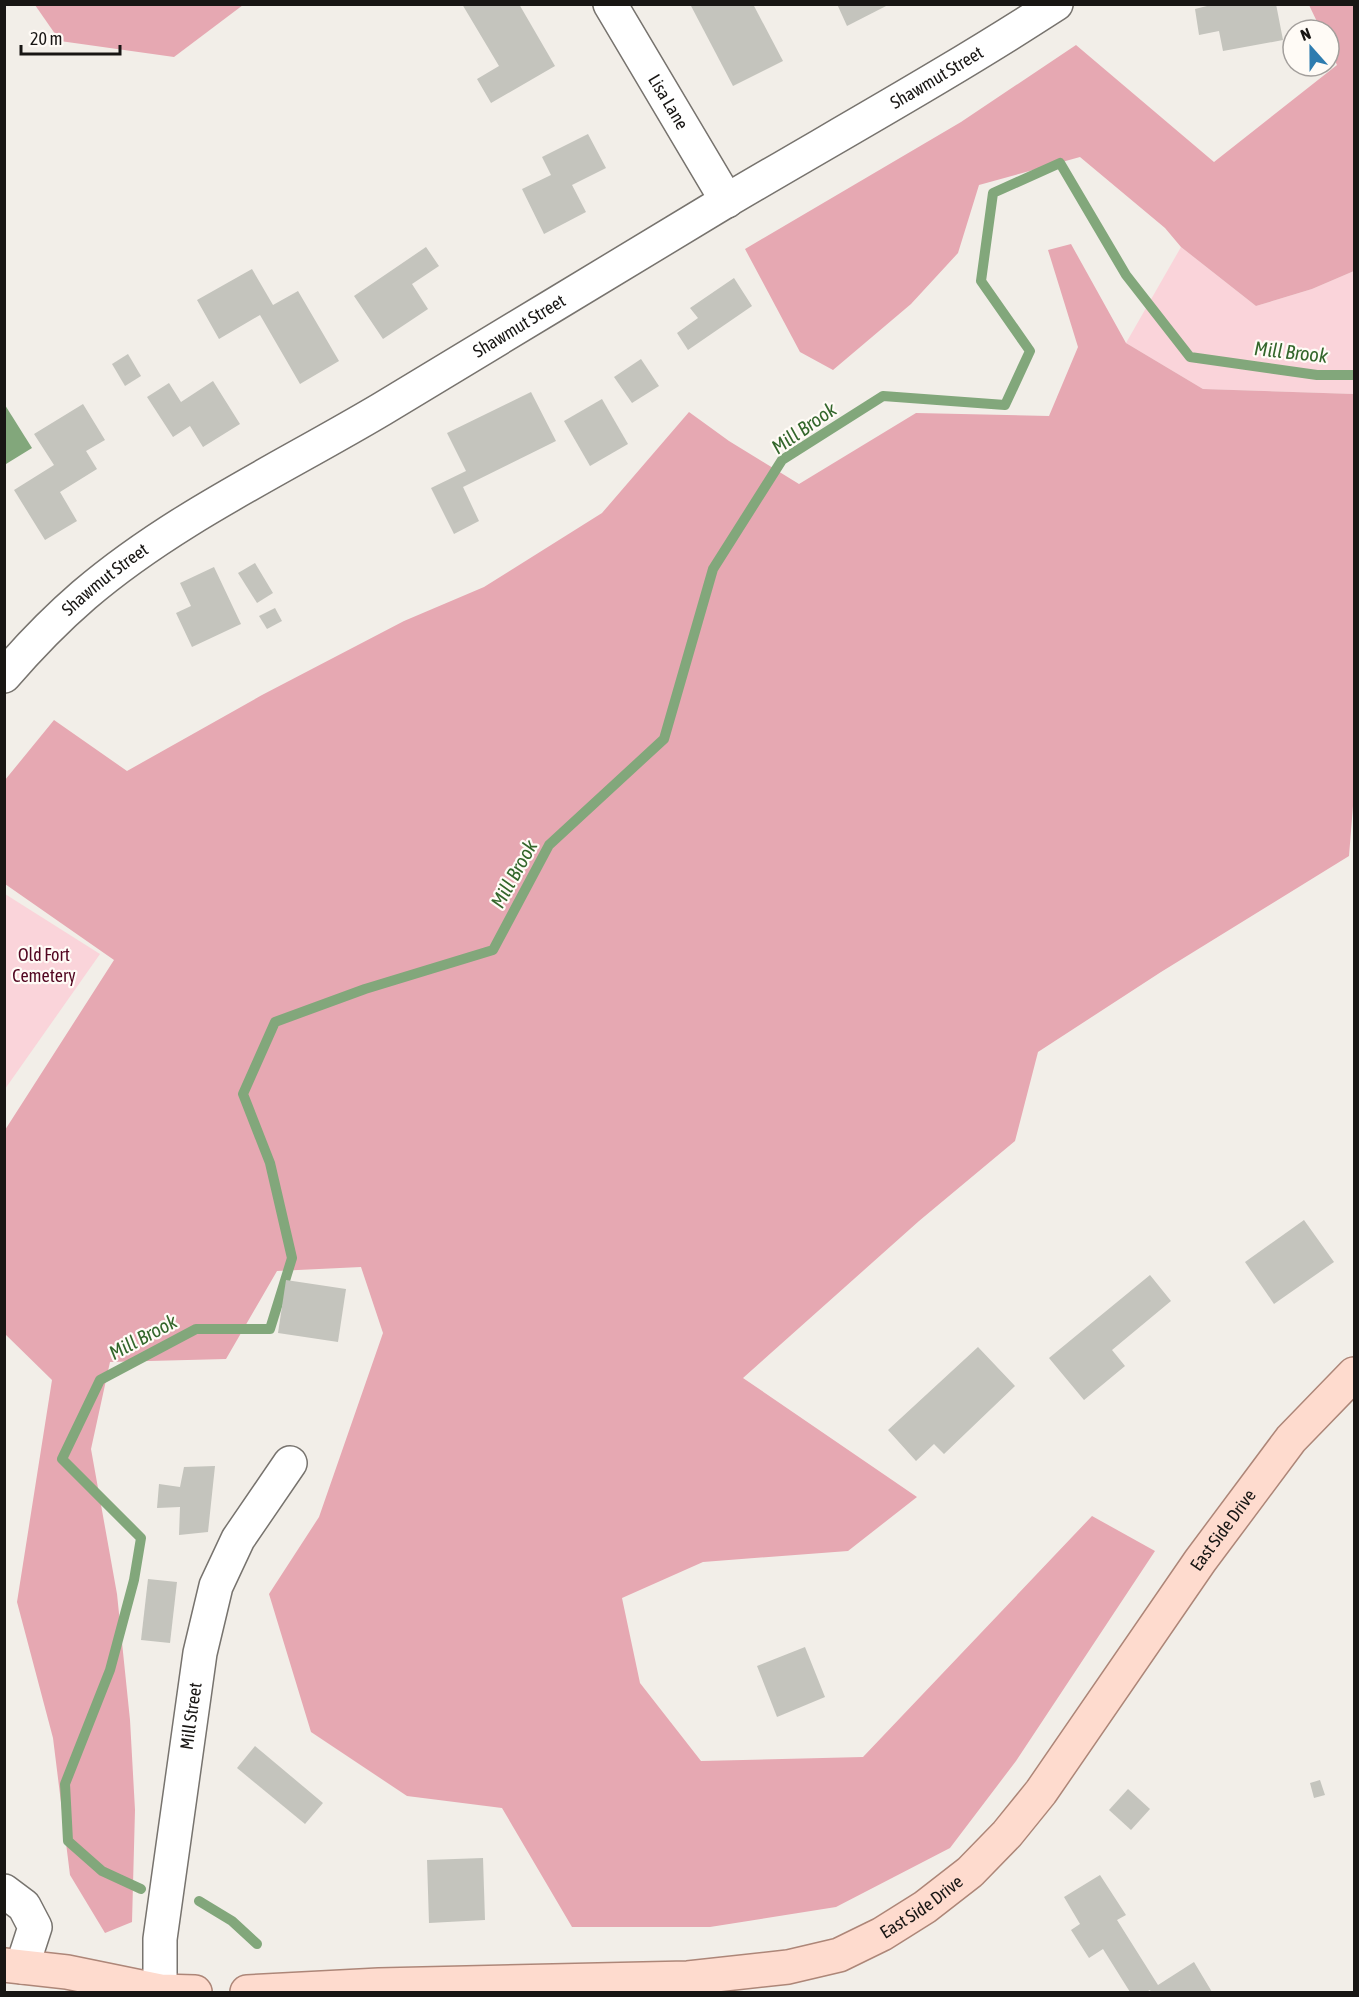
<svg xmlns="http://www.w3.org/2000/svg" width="1359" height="1997" viewBox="0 0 1359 1997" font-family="'Asap Condensed',sans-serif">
<rect width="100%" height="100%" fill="#f2eee8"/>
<!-- green -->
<g fill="#fad4da">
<path d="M1181,247L1256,306L1312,289L1354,271V394L1203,389L1126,343Z"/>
<path d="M5,894L100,954L5,1089Z"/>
</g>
<!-- forest -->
<g fill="#e6a8b2">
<path d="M35,5H243L174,57L60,41Z"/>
<path d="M1309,5H1354V271L1312,289L1256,306L1181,247L1165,228L1080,157L979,185L958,253L911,304L833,370L800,352L745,249L961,122L1076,45L1214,162L1337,65L1329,48V30H1321Z"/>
<path d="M1071,244L1126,343L1203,389L1354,394V804L1353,806L1349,856L1161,972L1038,1052L1015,1141L919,1221L743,1378L917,1497L848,1551L703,1562L622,1598L640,1683L701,1761L863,1757L1092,1516L1155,1551L1016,1761L950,1848L836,1907L710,1927H572L502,1808L407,1796L311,1732L269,1594L319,1517L383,1333L361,1267L277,1271L226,1359L110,1362L91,1449L117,1594L130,1720L135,1810L132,1922L105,1933L70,1875L53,1738L17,1602L52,1380L5,1334V1130L114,960L5,884V780L54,720L127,771L262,695L404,621L484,587L602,513L689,412L729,441L799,484L916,413L1049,416L1078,347L1048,250Z"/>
</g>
<!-- water -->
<path fill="#82a77b" d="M5,405L32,448L6,464L4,461Z"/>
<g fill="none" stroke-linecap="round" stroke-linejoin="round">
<!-- stream -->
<g stroke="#82a77b" stroke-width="10">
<path d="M141,1889L102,1871L68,1841L65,1784L110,1670L134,1580L141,1538L62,1459L100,1380L196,1329H270L292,1258L270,1163L243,1094L275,1022L365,989L493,950L549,845L664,739L713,569L782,460L883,396L1005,405L1030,351L981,281L993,193L1060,163L1126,275L1190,357L1317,375H1354"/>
<path d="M199,1901L232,1921L257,1944"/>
</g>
</g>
<!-- building -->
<g fill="#c4c4bd">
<path d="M462,4H519L555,66L491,103L477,79L499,66Z"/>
<path d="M690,4H753L783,61L733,86Z"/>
<path d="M837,4H890L847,26Z"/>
<path d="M1215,4H1276L1283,40L1223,51L1219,31L1199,35L1195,9Z"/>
<path d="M588,134L606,168L572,185L586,212L544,234L522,189L551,175L542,157Z"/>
<path d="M426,247L439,266L412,284L428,309L383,339L354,296Z"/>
<path d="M252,269L273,305L298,291L339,361L300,384L260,315L219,339L197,300Z"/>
<path d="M734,278L752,306L688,350L677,333L698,318L690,308Z"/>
<path d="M128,354L141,376L125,386L112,364Z"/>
<path d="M641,359L659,386L632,403L614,377Z"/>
<path d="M213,381L240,424L203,447L190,426L173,437L147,397L169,383L181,402Z"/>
<path d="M531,392L556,441L463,487L479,521L454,534L431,488L466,471L447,433Z"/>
<path d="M602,399L628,444L590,466L564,421Z"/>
<path d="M83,404L105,440L86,451L97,469L60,492L77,521L45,540L14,490L54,465L34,434Z"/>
<path d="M255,563L273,593L257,603L238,573Z"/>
<path d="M214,567L241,624L192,647L176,613L191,606L180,583Z"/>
<path d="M275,608L282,621L267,629L259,616Z"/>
<path d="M1304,1220L1334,1262L1274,1304L1245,1262Z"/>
<path d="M1150,1275L1171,1301L1112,1350L1125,1366L1084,1400L1049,1358Z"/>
<path d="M286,1280L346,1289L338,1342L278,1333Z"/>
<path d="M978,1347L1015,1386L944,1454L934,1444L916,1461L888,1430Z"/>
<path d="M215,1466L208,1532L179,1535L180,1507L157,1508L159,1484L180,1487L184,1467Z"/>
<path d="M148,1579L177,1582L170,1643L141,1640Z"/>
<path d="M805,1647L825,1697L777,1717L757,1666Z"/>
<path d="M255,1746L323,1803L305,1824L237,1768Z"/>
<path d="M1320,1780L1325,1795L1314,1798L1310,1783Z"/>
<path d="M1128,1789L1150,1809L1131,1830L1109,1810Z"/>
<path d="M483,1858L485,1920L429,1923L427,1860Z"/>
<path d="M1100,1875L1126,1915L1117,1920L1158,1985L1194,1962L1212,1992H1151L1150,1990L1146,1992H1130L1103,1949L1089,1958L1071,1930L1080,1924L1064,1897Z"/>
</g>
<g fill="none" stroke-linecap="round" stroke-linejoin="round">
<!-- minor casing -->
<g stroke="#77736e" stroke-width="36">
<g id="minor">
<path id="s1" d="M610,4L727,201"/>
<path id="s2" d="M4,676C29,647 55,620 84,595C173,519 281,469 382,409C497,340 611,270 726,201C836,136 948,74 1056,4"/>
<path d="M4,1891L24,1906L35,1927L22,1967"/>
<path id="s3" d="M160,1992V1939L200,1653L216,1586L238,1539L290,1463"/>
</g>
</g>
<!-- major casing -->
<g stroke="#ad8678" stroke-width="36">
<g id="major">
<path d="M4,1965L67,1972L160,1991L195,1992"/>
<path id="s4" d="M247,1992L379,1985L688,1978L788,1967L839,1955L882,1934L925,1907L970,1872L1007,1834L1041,1792L1200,1561L1291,1439L1354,1374"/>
</g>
</g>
<!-- minor -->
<use href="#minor" stroke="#fff" stroke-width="33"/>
<!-- major -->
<use href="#major" stroke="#fedbce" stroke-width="33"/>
</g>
<g text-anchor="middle" stroke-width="4.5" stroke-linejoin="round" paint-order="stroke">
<!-- street labels -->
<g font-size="18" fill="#181614" stroke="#fffbf6">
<text dy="6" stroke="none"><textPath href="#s2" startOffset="1112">Shawmut Street</textPath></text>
<text dy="6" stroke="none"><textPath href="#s1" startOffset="114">Lisa Lane</textPath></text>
<text dy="6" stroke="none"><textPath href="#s2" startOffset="626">Shawmut Street</textPath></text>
<text dy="6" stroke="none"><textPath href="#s2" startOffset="140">Shawmut Street</textPath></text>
<text dy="6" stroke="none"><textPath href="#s4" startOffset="1176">East Side Drive</textPath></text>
<text dy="6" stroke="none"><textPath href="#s3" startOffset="278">Mill Street</textPath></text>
<text dy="6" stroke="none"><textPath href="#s4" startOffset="690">East Side Drive</textPath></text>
</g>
<!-- park labels -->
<g font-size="18" fill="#520721" stroke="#fffbf6">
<text x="44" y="961">Old Fort<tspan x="44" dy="21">Cemetery</tspan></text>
</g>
<!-- water labels -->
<g font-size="20" font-style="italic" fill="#33662b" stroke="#fffbf6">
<text transform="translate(1291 352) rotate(6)" y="7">Mill Brook</text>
<text transform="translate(804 428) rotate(-35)" y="7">Mill Brook</text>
<text transform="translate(514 874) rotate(-61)" y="7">Mill Brook</text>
<text transform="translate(143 1337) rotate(-28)" y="7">Mill Brook</text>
</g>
</g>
<!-- border -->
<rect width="1359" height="1997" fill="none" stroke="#181614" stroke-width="12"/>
<!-- north arrow -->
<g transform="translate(1311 48) rotate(339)"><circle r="28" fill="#fffbf6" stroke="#a39f9c" stroke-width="1.5"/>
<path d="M0-4.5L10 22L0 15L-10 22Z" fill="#2e7caf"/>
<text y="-9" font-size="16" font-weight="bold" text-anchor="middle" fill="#181614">N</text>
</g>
<!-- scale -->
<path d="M21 45v9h99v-9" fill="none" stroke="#181614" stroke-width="3"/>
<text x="30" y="45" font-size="18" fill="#181614" stroke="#fffbf6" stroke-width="4.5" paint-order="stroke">20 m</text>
</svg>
